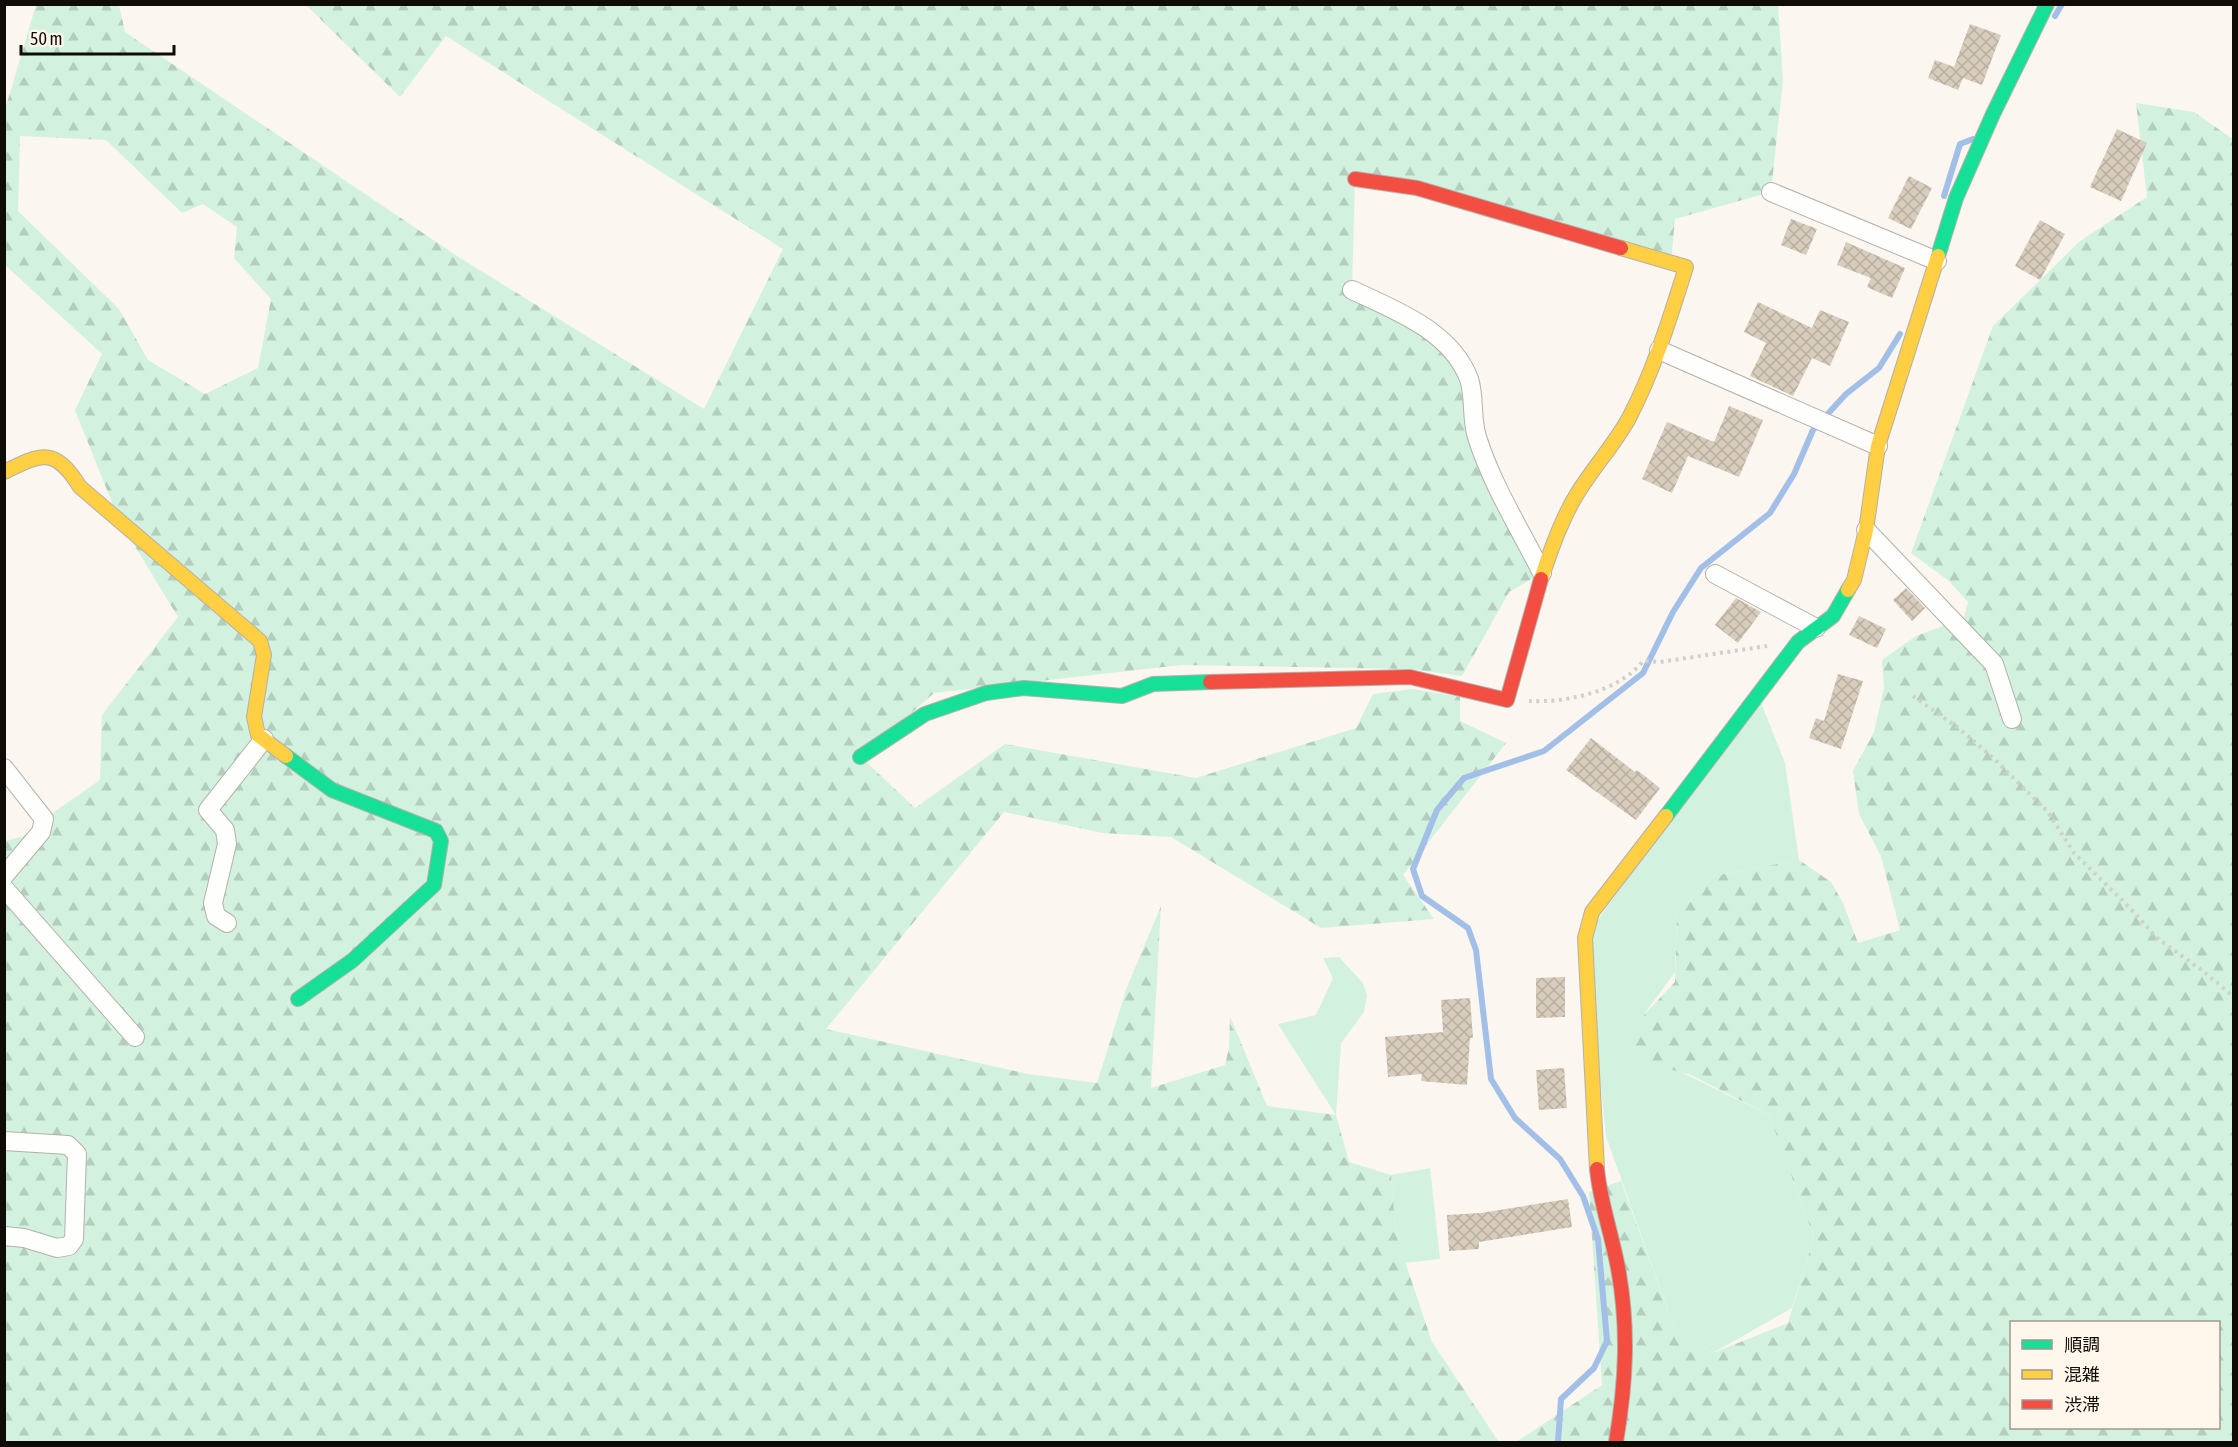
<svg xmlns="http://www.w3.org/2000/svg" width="2238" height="1447" viewBox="0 0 2238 1447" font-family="'Asap Condensed','Noto Sans JP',sans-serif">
<defs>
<pattern id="forest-firs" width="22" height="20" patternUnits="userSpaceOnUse" patternTransform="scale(1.5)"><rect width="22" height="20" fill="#d2f2df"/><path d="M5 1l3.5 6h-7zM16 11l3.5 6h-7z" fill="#b3cebe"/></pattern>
<pattern id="building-cross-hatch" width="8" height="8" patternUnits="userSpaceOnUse" patternTransform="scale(1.5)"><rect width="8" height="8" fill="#d8cdbd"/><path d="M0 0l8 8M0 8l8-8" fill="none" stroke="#b8afa1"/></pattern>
</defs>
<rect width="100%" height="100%" fill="#fbf6f0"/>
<!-- green -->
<g fill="#d2f2df">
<path d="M1758,695L1785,763L1799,860L1714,876L1677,913L1675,972L1642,1017L1630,1058L1681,1072L1769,1115L1814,1237L1792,1308L1713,1353L1674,1328L1606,1136L1585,938Z"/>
<path d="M1339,957L1363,983L1367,996L1364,1012L1341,1043L1336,1115L1278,1024L1316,1015L1333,978L1323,958Z"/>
<path d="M1430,1168L1440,1259L1405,1263L1396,1235L1391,1175Z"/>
</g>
<!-- forest -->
<g fill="url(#forest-firs)" fill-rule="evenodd">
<path d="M36,5H119L125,32L457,256L704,409L783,249L446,36L400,97L306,5H1778L1783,80L1771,192L1675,219L1671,263L1355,179L1352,290L1445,344L1493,476L1542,573L1509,592L1462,676L1410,669L1181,665L934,693L861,757L915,808L1005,744L1196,778L1356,728L1373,694L1413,689L1460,697V721L1506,743L1403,875L1434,919L1321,928L1171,837L1103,833L1004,812L826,1029L1028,1074L1097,1083L1127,987L1161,906L1151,1088L1225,1065L1229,1047L1230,1016L1267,1106L1336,1115L1349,1162L1391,1175L1396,1235L1432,1342L1499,1442H5V841L24,836L44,819L100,780L102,715L178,617L119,520L75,410L102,354L5,265L4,113ZM20,136L106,140L182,213L203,204L237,227L234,258L271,299L258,368L205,394L148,360L119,309L18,211Z"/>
<path d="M2136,103L2194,112L2234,140L2233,1442H1516L1602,1385L1589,1192L1621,1181L1674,1328L1713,1353L1788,1323L1814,1237L1769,1115L1691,1075L1629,1058L1628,1039L1642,1017L1675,982L1677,913L1714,876L1799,860L1831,882L1843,903L1858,943L1900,930L1881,856L1859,814L1853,771L1874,732L1884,688L1882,660L1916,636L1964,618L1968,602L1949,581L1911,553L1993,326L2080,241L2147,197ZM2012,1322H2218V1428H2012Z"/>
</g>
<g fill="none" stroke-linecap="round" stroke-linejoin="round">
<!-- stream -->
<g stroke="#a2bfe7" stroke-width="6">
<path d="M2055,16L2062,4"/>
<path d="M1944,196L1960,144L1973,139"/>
<path d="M1558,1442L1561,1399L1594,1368L1607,1341L1598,1239L1583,1196L1560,1159L1515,1118L1491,1079L1476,950L1468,928L1422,896L1413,869L1437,810L1464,778L1544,751L1643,673L1673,612L1701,568L1770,513L1794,474L1813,430L1846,394L1879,368L1900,334"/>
</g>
</g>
<!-- building -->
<g fill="url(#building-cross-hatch)">
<path d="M1970,24L2001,35L1982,85L1963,78L1958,90L1928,78L1935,60L1954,67Z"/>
<path d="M2117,129L2147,143L2121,201L2090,187Z"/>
<path d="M1909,176L1932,188L1911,229L1888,218Z"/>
<path d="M1791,219L1817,229L1806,255L1781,245Z"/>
<path d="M2040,220L2065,234L2040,280L2015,266Z"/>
<path d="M1846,242L1905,268L1892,298L1867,287L1871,278L1837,265Z"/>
<path d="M1758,302L1812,328L1820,310L1849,322L1830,366L1812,358L1793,396L1750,376L1766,343L1744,332Z"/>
<path d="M1729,406L1763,420L1739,477L1688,456L1672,493L1642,479L1667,422L1714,442Z"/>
<path d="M1906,588L1925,608L1912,621L1893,600Z"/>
<path d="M1736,598L1761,612L1738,643L1715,625Z"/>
<path d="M1859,616L1886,629L1877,648L1849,635Z"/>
<path d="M1838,674L1863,681L1841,749L1809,738L1816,718L1824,721Z"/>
<path d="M1591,738L1635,772L1637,770L1660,788L1636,820L1566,770Z"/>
<path d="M1565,977V1017L1536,1018V978Z"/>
<path d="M1470,998L1473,1038H1470L1467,1085L1421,1081L1422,1074L1388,1077L1385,1037L1443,1032L1441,1000Z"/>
<path d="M1564,1068L1567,1108L1539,1110L1536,1070Z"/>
<path d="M1568,1199L1572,1227L1479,1242V1249L1449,1251L1447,1215L1481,1213Z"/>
</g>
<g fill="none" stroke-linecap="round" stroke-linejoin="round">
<!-- street casing -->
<g stroke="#b4b0ab" stroke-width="20">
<g id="street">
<path d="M1771,192L1937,261"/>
<path d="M1352,290C1395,310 1451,331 1469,379C1475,397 1471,419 1477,437C1492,485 1520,529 1542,573"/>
<path d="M1659,350L1878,446"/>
<path d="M1866,530L1994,664L2012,719"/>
<path d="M1715,574L1816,628"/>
<path d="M4,768L44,819L41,832L4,876"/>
<path d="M4,888L135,1037"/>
<path d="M227,923L216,916L213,903L227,844L225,830L208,810L264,739"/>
<path d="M4,1141L68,1145L77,1154L74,1239L69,1246L57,1248L24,1238L4,1236"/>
</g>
</g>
<!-- fast casing -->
<g stroke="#b4b0ab" stroke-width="16">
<g id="fast">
<path d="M1938,256L1956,198L1993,114L2047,4"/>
<path d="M286,756L332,790L436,831L441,841L434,885L353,960L298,999"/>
<path d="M860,757L925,714L986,693L1024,688L1122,696L1153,684L1210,682"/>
<path d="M1666,816L1798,642L1833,616L1848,590"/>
</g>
</g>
<!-- slow casing -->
<g stroke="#b4b0ab" stroke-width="16">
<g id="slow">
<path d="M4,472C42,453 55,447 80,487L260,641L264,655L254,717L258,735L286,756"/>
<path d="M1541,579C1551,550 1561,520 1577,494C1593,468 1614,445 1629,418C1654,370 1670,318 1686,267L1621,248"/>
<path d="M1848,590L1854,580L1866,530L1878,446L1938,256"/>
<path d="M1597,1169L1585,938L1592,912L1666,816"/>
</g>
</g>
<!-- jam casing -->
<g stroke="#b4b0ab" stroke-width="16">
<g id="jam">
<path d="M1355,179L1417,188L1621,248"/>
<path d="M1210,682L1410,677L1507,700L1541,579"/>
<path d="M1597,1169C1600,1202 1612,1235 1618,1268C1629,1328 1626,1383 1616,1442"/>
</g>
</g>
<!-- path -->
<g stroke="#d0d0ce" stroke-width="4" stroke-dasharray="3 4.5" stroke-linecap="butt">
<path d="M1913,696L1957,727L1990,755L2048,812L2074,853L2129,907L2157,938L2203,971L2234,997"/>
<path d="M1529,701C1565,703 1619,692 1643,661L1660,662L1767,646"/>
</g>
<!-- street -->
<use href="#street" stroke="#fefefd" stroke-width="18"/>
<!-- fast -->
<use href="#fast" stroke="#16e098" stroke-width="14"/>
<!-- slow -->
<use href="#slow" stroke="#ffcf43" stroke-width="14"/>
<!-- jam -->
<use href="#jam" stroke="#f24e42" stroke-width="14"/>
</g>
<!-- border -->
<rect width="2238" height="1447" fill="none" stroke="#0f0c08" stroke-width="12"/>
<!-- legend -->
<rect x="2010" y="1321" width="210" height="108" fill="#fff7ec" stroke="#9f9991" stroke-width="1.5"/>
<rect x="2022" y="1340" width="30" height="9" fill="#16e098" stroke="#9f9991" stroke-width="1.5"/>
<text x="2064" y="1351" font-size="18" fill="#0f0c08">順調</text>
<rect x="2022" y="1370" width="30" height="9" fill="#ffcf43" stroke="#9f9991" stroke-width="1.5"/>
<text x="2064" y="1381" font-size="18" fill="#0f0c08">混雑</text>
<rect x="2022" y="1400" width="30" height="9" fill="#f24e42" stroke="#9f9991" stroke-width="1.5"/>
<text x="2064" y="1411" font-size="18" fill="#0f0c08">渋滞</text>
<!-- scale -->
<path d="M21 45v9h153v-9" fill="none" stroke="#0f0c08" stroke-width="3"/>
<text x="30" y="45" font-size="18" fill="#0f0c08" stroke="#fff7ec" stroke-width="4.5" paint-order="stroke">50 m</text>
</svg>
